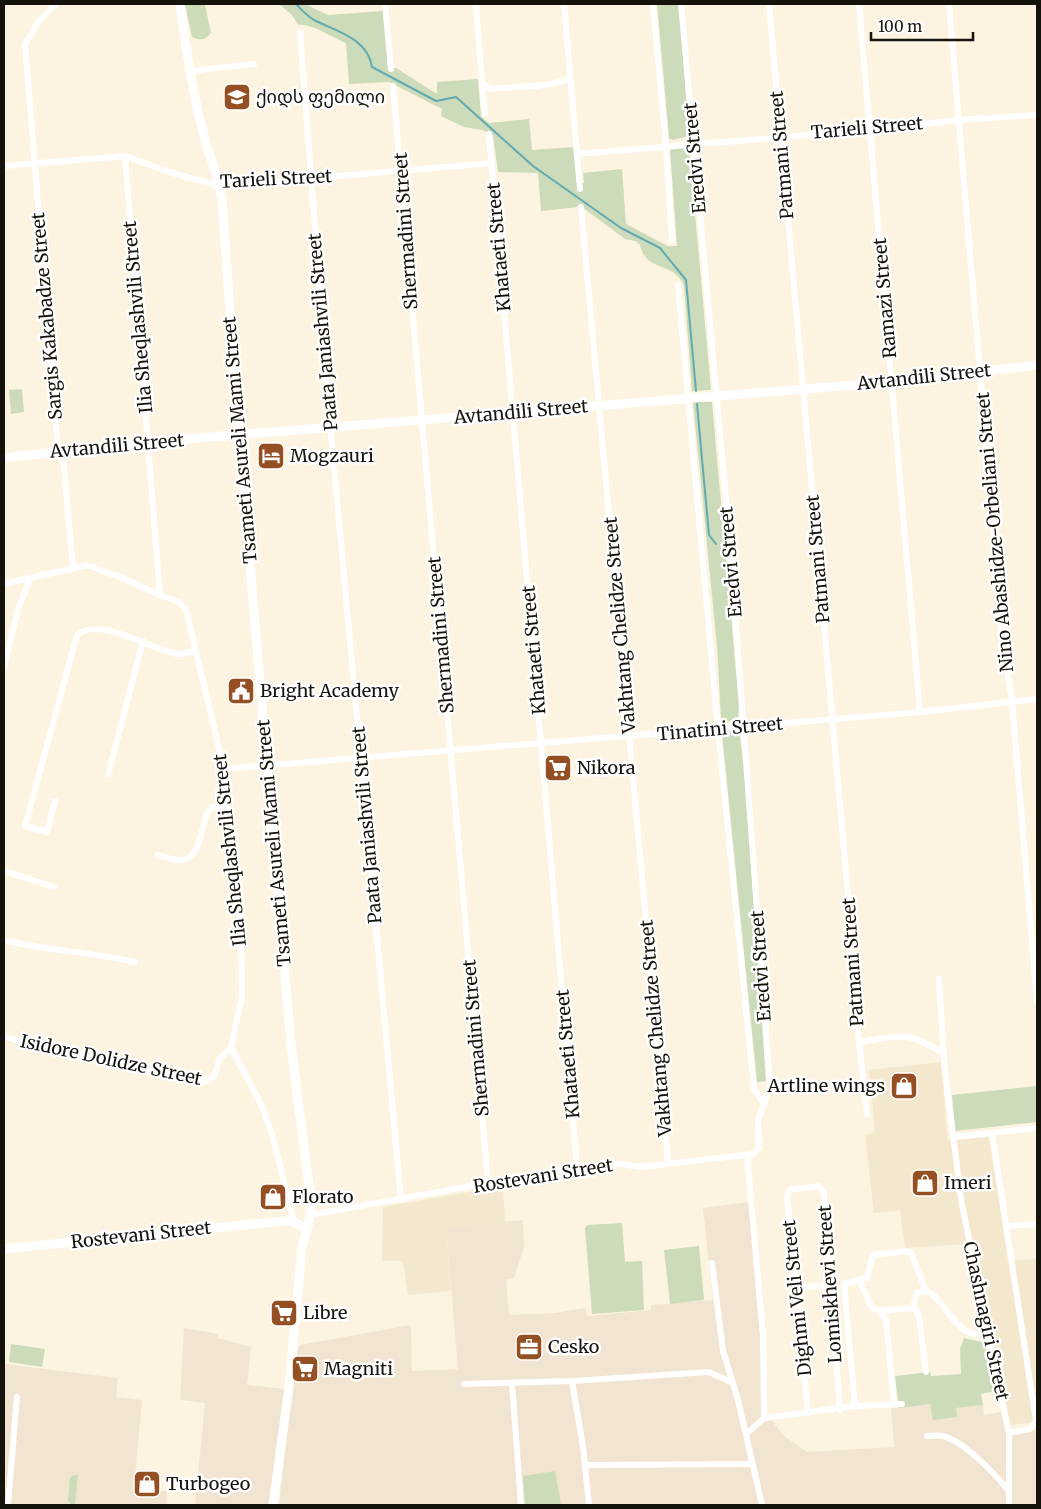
<svg xmlns="http://www.w3.org/2000/svg" width="1041" height="1509" viewBox="0 0 1041 1509" font-family="Merriweather,'Noto Sans Georgian',serif">
<rect width="100%" height="100%" fill="#fcf4e0"/>
<!-- commercial -->
<g fill="#f1e5d1">
<path d="M749,1202L761,1337L762,1416L764,1422L771,1420L784,1436L807,1452L894,1447L891,1408L930,1404L933,1420L955,1408L983,1405L984,1415L1001,1412L1006,1435L1037,1430V1505H279L296,1355L300,1345L411,1325L412,1371L458,1369L446,1227L523,1220L524,1247L514,1278L506,1279L509,1315L555,1313L586,1308L587,1316L651,1310V1305L713,1300L703,1208Z"/>
<path d="M184,1328L218,1334V1338L251,1347L247,1385L285,1389L270,1505H195L205,1403L180,1400Z"/>
<path d="M4,1364L118,1378L116,1397L142,1400L134,1488L167,1491L166,1505H4Z"/>
</g>
<!-- built -->
<g fill="#f3e8cd">
<path d="M941,1062L948,1141L989,1137L1008,1261L1037,1259V1422L1010,1425L972,1244L905,1248L900,1211L874,1213L865,1135L875,1132L869,1070Z"/>
<path d="M503,1186L505,1222L446,1228L451,1291L408,1295L403,1261H382L383,1207Z"/>
</g>
<!-- green -->
<g fill="#ccdbb9">
<path d="M185,4H208L205,5L211,33C205,40 201,41 192,37Z"/>
<path d="M279,4H305L328,15L383,11L388,68H396L437,94V82L478,79L481,117L489,123L529,119L532,150L573,147L577,183H584L583,173L622,169L626,224L668,246H677L670,149L689,147L711,390L692,391L684,286C675,261 646,273 640,245L635,241L625,239L579,205V207L541,211L538,173L498,172L493,135L482,130L464,127L441,116L442,109L389,82L349,84L346,43C334,38 309,22 298,25L292,15Z"/>
<path d="M657,4H679L689,136L672,140L669,138Z"/>
<path d="M22,389L24,412L11,414L9,390Z"/>
<path d="M693,402H712L739,706L738,719L726,722L721,717L717,646Z"/>
<path d="M739,730L745,776L766,1081L757,1082L722,734L724,731Z"/>
<path d="M1037,1086V1122L955,1131L952,1095Z"/>
<path d="M622,1223L625,1262L642,1261L644,1310L592,1314L585,1228L587,1225Z"/>
<path d="M699,1246L704,1300L670,1304L664,1250Z"/>
<path d="M964,1338L986,1343L996,1391L981,1394L983,1405L956,1408L957,1417L933,1420L930,1404L899,1408L895,1376L930,1372L931,1376L961,1374L960,1349Z"/>
<path d="M11,1344L45,1349L42,1367L9,1362Z"/>
<path d="M555,1471L561,1505H525L523,1476Z"/>
<path d="M78,1474L75,1505H72L68,1501L70,1477Z"/>
</g>
<g fill="none" stroke-linecap="round" stroke-linejoin="round">
<!-- stream -->
<g stroke="#61aab2" stroke-width="2">
<path d="M296,4C301,9 307,16 314,20C335,31 368,38 372,67L436,101L456,97L533,166L621,228L660,248L686,280L696,391"/>
<path d="M697,404L709,535L716,544"/>
</g>
<!-- street -->
<g stroke="#fff" stroke-width="6">
<path d="M56,4L39,21L25,44L58,450L63,457L73,567"/>
<path d="M385,4L391,69"/>
<path d="M476,4L482,84L492,89C516,86 550,88 570,78"/>
<path d="M564,4L580,189"/>
<path d="M653,4L666,146L672,240"/>
<path d="M769,4L848,895L849,949L867,1114"/>
<path d="M859,4L920,712"/>
<path d="M949,4L1003,644L1012,701L1037,1001"/>
<path d="M300,32L330,422L401,1200"/>
<path d="M190,71L254,64"/>
<path d="M482,84L485,114"/>
<path d="M393,86L488,1183"/>
<path d="M489,134L577,1167"/>
<path d="M577,154L871,130L959,120L1037,115"/>
<path d="M125,156L160,595L179,602L186,610L224,769L241,922L242,996L231,1048L261,1104L272,1134L294,1222"/>
<path d="M4,166L125,156L169,172L220,186L492,163"/>
<path d="M581,207L668,1162"/>
<path d="M678,285L718,729L754,1089L764,1104"/>
<path d="M4,584L87,565L122,578L160,595"/>
<path d="M4,667L18,609L31,577"/>
<path d="M224,769L920,712L1037,699"/>
<path d="M108,775L143,641"/>
<path d="M55,801L47,832L25,826L77,635C100,615 152,651 178,654C183,655 189,652 194,651"/>
<path d="M158,855C165,857 174,861 181,860C204,859 201,814 211,808C215,806 223,807 227,807"/>
<path d="M4,871L54,887"/>
<path d="M4,940C47,951 91,952 135,962"/>
<path d="M939,979L945,1072L962,1205L1009,1433V1505"/>
<path d="M4,1036L21,1042L44,1045L140,1070L203,1082L214,1077L220,1058L231,1048"/>
<path d="M859,1042C901,1036 906,1030 944,1054"/>
<path d="M992,1133L1036,1421L1030,1429L1009,1433"/>
<path d="M953,1137L1037,1128"/>
<path d="M747,1155L763,1336L764,1418"/>
<path d="M310,1215L577,1167L620,1164L641,1167L753,1154L759,1148L758,1121L770,1086L730,544L681,4"/>
<path d="M1006,1226L1037,1224"/>
<path d="M712,1263L723,1351L738,1400L762,1505"/>
<path d="M859,1280L872,1308L880,1311L886,1320L894,1403"/>
<path d="M844,1284L867,1278L873,1255L907,1251L911,1253L926,1291"/>
<path d="M844,1284L855,1406"/>
<path d="M795,1288L831,1285"/>
<path d="M926,1291C947,1298 953,1340 987,1334"/>
<path d="M913,1308L917,1311L919,1317L926,1372"/>
<path d="M913,1308L917,1293L926,1291"/>
<path d="M880,1311L913,1308"/>
<path d="M572,1381L583,1447L589,1505"/>
<path d="M464,1384L572,1381L709,1372L733,1383"/>
<path d="M512,1384L521,1505"/>
<path d="M808,1413L787,1196L789,1190L819,1186L824,1193L840,1410"/>
<path d="M746,1434L764,1418L855,1406L902,1404"/>
<path d="M927,1436C932,1436 939,1435 943,1436C965,1442 994,1473 1008,1490"/>
<path d="M585,1465L752,1464"/>
<path d="M8,1505L17,1397"/>
</g>
<!-- secondary -->
<g stroke="#fff" stroke-width="9">
<path d="M180,4C186,50 193,96 205,140C211,160 219,179 222,200L239,436L291,1045L311,1202L309,1222L302,1247L289,1387L273,1505"/>
<path d="M4,458L148,442L892,382L1037,365"/>
<path d="M4,1249L285,1221L294,1222L306,1229"/>
</g>
</g>
<!-- icons -->
<defs>
<g id="school-square" transform="scale(1.4375)"><rect x="-9" y="-9" width="18" height="18" rx="4" fill="#945022" stroke="#fff"/><path d="M0-5L7-2L0 1L-7-2ZM-4 1L0 2.5L4 1V4Q0 6-4 4Z" fill="#fff"/></g>
<g id="hotel-square" transform="scale(1.4375)"><rect x="-9" y="-9" width="18" height="18" rx="4" fill="#945022" stroke="#fff"/><path d="M-6-4.5h1.5V1H6V5H4.5V3h-9V5H-6ZM-4 0a1.8 1.8 0 1 1 3.6 0ZM.5 0V-2.5h3Q6-2.5 6 0Z" fill="#fff"/></g>
<g id="civic-square" transform="scale(1.4375)"><rect x="-9" y="-9" width="18" height="18" rx="4" fill="#945022" stroke="#fff"/><path d="M-.6-6.5H3V-4.5H.6V-3L4-1V1h2V6H-6V1h2V-1L-.6-3ZM-1.2 2.5V6h2.4V2.5Z" fill="#fff"/></g>
<g id="supermarket-square" transform="scale(1.4375)"><rect x="-9" y="-9" width="18" height="18" rx="4" fill="#945022" stroke="#fff"/><path d="M-6-5.5h2.5l.6 2H6L4.5 2H-2.5L-4.4-4H-6ZM-1.5 3.2a1.3 1.3 0 1 0 .1 0ZM3 3.2a1.3 1.3 0 1 0 .1 0Z" fill="#fff"/></g>
<g id="shop-square" transform="scale(1.4375)"><rect x="-9" y="-9" width="18" height="18" rx="4" fill="#945022" stroke="#fff"/><path d="M-5-2.5h2.3a2.7 3.5 0 0 1 5.4 0H5L5.5 6h-11ZM-1.5-2.5h3a1.5 2.3 0 0 0-3 0Z" fill="#fff"/></g>
<g id="office-square" transform="scale(1.4375)"><rect x="-9" y="-9" width="18" height="18" rx="4" fill="#945022" stroke="#fff"/><path d="M-6-3h4V-5.5h4V-3h4V5H-6ZM-1-4.5V-3h2v-1.5ZM-6 0V1H6V0Z" fill="#fff"/></g>
</defs>
<g fill-rule="evenodd">
<use href="#school-square" x="237" y="97"/>
<use href="#hotel-square" x="271" y="456"/>
<use href="#civic-square" x="241" y="691"/>
<use href="#supermarket-square" x="558" y="768"/>
<use href="#shop-square" x="904" y="1086"/>
<use href="#shop-square" x="925" y="1183"/>
<use href="#shop-square" x="273" y="1197"/>
<use href="#supermarket-square" x="284" y="1313"/>
<use href="#office-square" x="529" y="1347"/>
<use href="#supermarket-square" x="305" y="1369"/>
<use href="#shop-square" x="147" y="1484"/>
</g>
<g text-anchor="middle" stroke-width="5" stroke-linejoin="round" paint-order="stroke">
<!-- poi labels -->
<g font-size="18" fill="#16130c" stroke="#fff" text-anchor="start">
<text x="256" y="103">ქიდს ფემილი</text>
<text x="290" y="462">Mogzauri</text>
<text x="260" y="697">Bright Academy</text>
<text x="577" y="774">Nikora</text>
<text x="885" y="1092" text-anchor="end">Artline wings</text>
<text x="944" y="1189">Imeri</text>
<text x="292" y="1203">Florato</text>
<text x="303" y="1319">Libre</text>
<text x="548" y="1353">Cesko</text>
<text x="324" y="1375">Magniti</text>
<text x="166" y="1490">Turbogeo</text>
</g>
<!-- street labels -->
<g font-size="18" fill="#16130c" stroke="#fff">
<text transform="translate(867 128) rotate(-5)" y="6">Tarieli Street</text>
<text transform="translate(782 155) rotate(-95)" y="6">Patmani Street</text>
<text transform="translate(695 158) rotate(-95)" y="6">Eredvi Street</text>
<text transform="translate(276 179) rotate(-3)" y="6">Tarieli Street</text>
<text transform="translate(406 231) rotate(-94)" y="6">Shermadini Street</text>
<text transform="translate(499 247) rotate(-95)" y="6">Khataeti Street</text>
<text transform="translate(885 298) rotate(-95)" y="6">Ramazi Street</text>
<text transform="translate(47 316) rotate(-95)" y="6">Sargis Kakabadze Street</text>
<text transform="translate(138 317) rotate(-95)" y="6">Ilia Sheqlashvili Street</text>
<text transform="translate(323 332) rotate(-95)" y="6">Paata Janiashvili Street</text>
<text transform="translate(924 377) rotate(-6)" y="6">Avtandili Street</text>
<text transform="translate(521 412) rotate(-5)" y="6">Avtandili Street</text>
<text transform="translate(240 440) rotate(-95)" y="6">Tsameti Asureli Mami Street</text>
<text transform="translate(117 446) rotate(-5)" y="6">Avtandili Street</text>
<text transform="translate(995 532) rotate(-95)" y="6">Nino Abashidze-Orbeliani Street</text>
<text transform="translate(818 559) rotate(-95)" y="6">Patmani Street</text>
<text transform="translate(731 562) rotate(-95)" y="6">Eredvi Street</text>
<text transform="translate(620 625) rotate(-95)" y="6">Vakhtang Chelidze Street</text>
<text transform="translate(441 635) rotate(-95)" y="6">Shermadini Street</text>
<text transform="translate(534 650) rotate(-95)" y="6">Khataeti Street</text>
<text transform="translate(720 729) rotate(-5)" y="6">Tinatini Street</text>
<text transform="translate(367 825) rotate(-95)" y="6">Paata Janiashvili Street</text>
<text transform="translate(274 843) rotate(-95)" y="6">Tsameti Asureli Mami Street</text>
<text transform="translate(230 850) rotate(-96)" y="6">Ilia Sheqlashvili Street</text>
<text transform="translate(853 962) rotate(-94)" y="6">Patmani Street</text>
<text transform="translate(761 966) rotate(-94)" y="6">Eredvi Street</text>
<text transform="translate(656 1028) rotate(-95)" y="6">Vakhtang Chelidze Street</text>
<text transform="translate(476 1038) rotate(-95)" y="6">Shermadini Street</text>
<text transform="translate(568 1054) rotate(-95)" y="6">Khataeti Street</text>
<text transform="translate(111 1060) rotate(12)" y="6">Isidore Dolidze Street</text>
<text transform="translate(543 1176) rotate(-9)" y="6">Rostevani Street</text>
<text transform="translate(141 1235) rotate(-6)" y="6">Rostevani Street</text>
<text transform="translate(830 1284) rotate(-94)" y="6">Lomiskhevi Street</text>
<text transform="translate(797 1298) rotate(-96)" y="6">Dighmi Veli Street</text>
<text transform="translate(986 1321) rotate(78)" y="6">Chashnagiri Street</text>
</g>
</g>
<!-- border -->
<rect width="1041" height="1509" fill="none" stroke="#16130c" stroke-width="10"/>
<!-- scale -->
<path d="M871 32v8h102v-8" fill="none" stroke="#16130c" stroke-width="2.5"/>
<text x="878" y="32" font-size="15" fill="#16130c" stroke="#ffffff" stroke-width="4" paint-order="stroke">100 m</text>
</svg>
